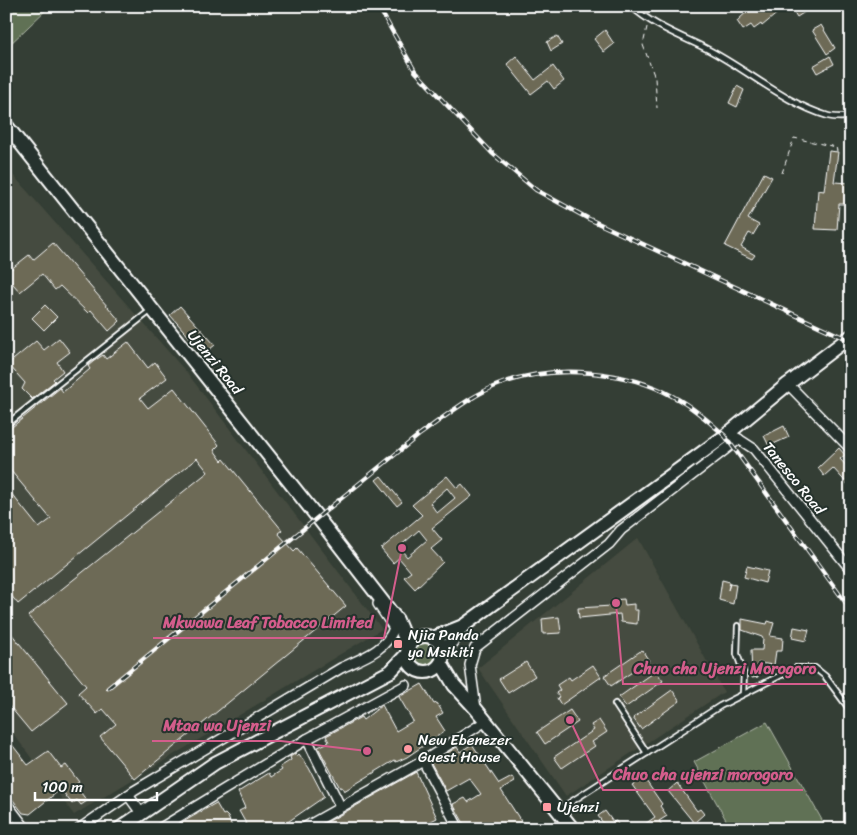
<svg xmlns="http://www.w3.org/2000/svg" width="857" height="835" viewBox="0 0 857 835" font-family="Sriracha,sans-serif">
<rect width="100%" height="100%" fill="#343e35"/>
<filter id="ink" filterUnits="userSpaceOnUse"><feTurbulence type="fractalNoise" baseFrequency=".02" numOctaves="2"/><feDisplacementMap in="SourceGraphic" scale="10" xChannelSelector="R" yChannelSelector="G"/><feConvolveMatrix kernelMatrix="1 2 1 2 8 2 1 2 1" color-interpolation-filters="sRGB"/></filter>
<g filter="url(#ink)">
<!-- built -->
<g fill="#454b3f">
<path d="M6,167L188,374L382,629L74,815L6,724Z"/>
<path d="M638,538L724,692L566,796L478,668Z"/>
</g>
<!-- green -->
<g fill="#607154" stroke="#b0b8aa">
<path d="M6,6H50L6,48Z"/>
<circle cx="424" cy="654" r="14"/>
<path d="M767,722L827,829H731L694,762Z"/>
</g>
<!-- building -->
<g fill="#6d6a56" stroke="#fff" fill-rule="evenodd">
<path d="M753,6H777L780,11L762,26L761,24L754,29L751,25L743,30L737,21Z"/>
<path d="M790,6H814L797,17Z"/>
<path d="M821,25L835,48L827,54L812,30Z"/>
<path d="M605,30L614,44L604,52L594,39Z"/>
<path d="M557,36L562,44L551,51L547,42Z"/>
<path d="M516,56L535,80L553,66L564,81L554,89L548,81L531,94L507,64Z"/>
<path d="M830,56L834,64L817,73L813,66Z"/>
<path d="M737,86L744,90L737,107L729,103Z"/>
<path d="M829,151L838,152L834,182L851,183L850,204H839L837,230L815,229L818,190L824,191Z"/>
<path d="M764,173L772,177L748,219L759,225L753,235L749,233L741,247L755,255L752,259L725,246Z"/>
<path d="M53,243L120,321L109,331L91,310L88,313L60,286L55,290L42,274L20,292L6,276V273L29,255L33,260Z"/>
<path d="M45,305L57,317L44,330L32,318Z"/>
<path d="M180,306L215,345L204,354L170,315Z"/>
<path d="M59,338L70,352L57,362L63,371L53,379L55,381L32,399L22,389L25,383L8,364L36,341L44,350Z"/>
<path d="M128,342L148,368L155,362L167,378L140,398L148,408L174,388L219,445L214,450L222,461L224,459L282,530L278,533L294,551L297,548L346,606L135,779L100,737L116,724L103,709L97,714L78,693L86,686L28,616L208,472L197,458L18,604L6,589V487L39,528L51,519L6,465V436L9,434L7,431L60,388L63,392L90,369L88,366L94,361L103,355L106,359Z"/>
<path d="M784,426L789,437L769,446L764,436Z"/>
<path d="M839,448L845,455L840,459L851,471V488L833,468L824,476L818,468Z"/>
<path d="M381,476L402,502L397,506L376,480Z"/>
<path d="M447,476L457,488L462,484L472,496L432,528L442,540L431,549L443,562L415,589L404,577L411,572L399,558L393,563L381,549L422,515L412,505ZM447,488L455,498L437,513L430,503ZM419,530L427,540L407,557L399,547Z"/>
<path d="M747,566L768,571L765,583L744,577Z"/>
<path d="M722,580L730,582L728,590L730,584L736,585L733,604L719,600Z"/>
<path d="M624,599L625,605L634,604V610H638L637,624L621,622L620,614L579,618L578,608L612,606V600Z"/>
<path d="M559,617L561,633L543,634L542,619Z"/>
<path d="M742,619L767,624L768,621L774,623L770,636L783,638L782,651H776L774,665L758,663V677L752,678L751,650H762L763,639L762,637L742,630Z"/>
<path d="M794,627L809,630L806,641L792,638Z"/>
<path d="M10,632L68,703L31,732L6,702V635Z"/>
<path d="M642,650L649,661L611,686L604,676Z"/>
<path d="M526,662L535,676L508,693L499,679Z"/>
<path d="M593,665L601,677L561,705L557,698L559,697L556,693L560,690L557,685L569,677L571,680Z"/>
<path d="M656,671L663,681L626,707L619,697Z"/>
<path d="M422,684L434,704L437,703L443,713L436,717L445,731L407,757L396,762L395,760L344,791L342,787L340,788L318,747L329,742L326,736L361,717L363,720L382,705L396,731L413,721L399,697Z"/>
<path d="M672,690L680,701L641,729L633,718Z"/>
<path d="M570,710L578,722L545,744L537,732Z"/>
<path d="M599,720L607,732L592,742L595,746L562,768L554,757L594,730L591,725Z"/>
<path d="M10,742L28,765L48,751L61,768L66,765L79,782L75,785L87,801L81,805L77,800L72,804L61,789L30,814L23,813L6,791V744Z"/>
<path d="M472,744L499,784L512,777L515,782L501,790L526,829H481L478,825L467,829L453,804L465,798L468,802L481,794L469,778L446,791L431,763L457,747L460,752Z"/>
<path d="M296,753L297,756L299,754L309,768L324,797L279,828L277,825L270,829H260L258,826L249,829L239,811L245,808L238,792L269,773L271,777L282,770L280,767L291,760L290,757Z"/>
<path d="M416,772L437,818L416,829H315Z"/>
<path d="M644,778L662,804L660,806L667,816L659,821L662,825L657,829H638L655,817L632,785Z"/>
<path d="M677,783L697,811L700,809L704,814L694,823L668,791Z"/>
<path d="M216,803L223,815L225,814L228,817L233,829H171Z"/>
<path d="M605,811L613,822L616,821L621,829H603L606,827L598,816Z"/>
</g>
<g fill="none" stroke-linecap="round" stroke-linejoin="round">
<!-- lane casing -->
<g stroke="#fff" stroke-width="8">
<g id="lane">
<path d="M631,6C653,26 681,36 707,49C748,70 784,103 828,116C835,118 844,117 851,117"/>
<path d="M6,425L150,311"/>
<path d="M738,626L737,654L744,674L743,693"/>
<path d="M615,704L647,753"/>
<path d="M560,809L720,706L795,668H815L825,676L851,711"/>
</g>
</g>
<!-- street casing -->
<g stroke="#fff" stroke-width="12">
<g id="street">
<path d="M788,384L851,449"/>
<path d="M734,436L754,449L851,570"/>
<path d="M476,709L470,665L475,648L609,544L621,530L739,439"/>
<path d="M307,739L340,806"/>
<path d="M423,761L459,829"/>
<path d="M128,795L141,813"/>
<path d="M6,803L26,829"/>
<path d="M79,829L134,791L341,668C362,658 386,651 394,628L378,604"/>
<path d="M159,829L307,739L406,685"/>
<path d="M302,829L423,761L486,721"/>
</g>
</g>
<!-- secondary casing -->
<g stroke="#fff" stroke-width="16">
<g id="secondary">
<path d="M6,125L318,518L397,620L408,646"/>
<circle cx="425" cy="654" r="18"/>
<path d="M433,638L463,626L725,436L788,384L851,336"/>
<path d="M443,653L463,626"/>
<path d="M441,663L454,685L476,709L573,829"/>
<path d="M119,829L215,763L391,671L406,655"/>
</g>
</g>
<!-- path -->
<g stroke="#fff" stroke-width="1" stroke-dasharray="5 4" stroke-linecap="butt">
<path d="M647,27L643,45L655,78L657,108"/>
<path d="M782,173L794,138L836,147L837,151"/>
</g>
<!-- lane -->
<use href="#lane" stroke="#26332d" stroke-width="4.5"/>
<!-- street -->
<use href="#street" stroke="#26332d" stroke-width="9"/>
<!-- secondary -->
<use href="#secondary" stroke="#26332d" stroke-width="12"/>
<!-- rail casing -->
<g stroke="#fff" stroke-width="4.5">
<g id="rail">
<path d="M378,6L415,71L492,153L536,190L589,219L851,341"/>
<path d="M108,688L419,435C446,416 472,394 503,383C554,364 627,370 674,397C693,407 710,422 725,436L851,610"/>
</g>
</g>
<!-- rail -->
<use href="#rail" stroke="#26332d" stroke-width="2.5" stroke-dasharray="8" stroke-linecap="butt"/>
</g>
</g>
<!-- markers -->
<g fill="#ff9aa2" stroke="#26332d" stroke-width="2">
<rect x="393" y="639" width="10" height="10" rx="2.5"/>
<circle cx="408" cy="749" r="5"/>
<rect x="542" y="802" width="10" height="10" rx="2.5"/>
</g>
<g text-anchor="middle" stroke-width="4" stroke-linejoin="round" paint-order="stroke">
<!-- street labels -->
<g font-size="15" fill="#fff" stroke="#26332d">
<text transform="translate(215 362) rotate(51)" y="5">Ujenzi Road</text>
<text transform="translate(794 478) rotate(51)" y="5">Tanesco Road</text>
</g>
<!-- poi labels -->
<g font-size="15" fill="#fff" stroke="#26332d" text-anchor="start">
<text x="408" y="640">Njia Panda<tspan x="408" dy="17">ya Msikiti</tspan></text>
<text x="418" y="745">New Ebenezer<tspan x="418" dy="17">Guest House</tspan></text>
<text x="557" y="812">Ujenzi</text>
</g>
</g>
<!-- callouts -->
<path fill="none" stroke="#d45d8c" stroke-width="2" d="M402 548L384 638H153M616 603L623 684H827M367 751L281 741H152M570 720L603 790H803"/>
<g fill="#d45d8c" stroke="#26332d" stroke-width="2">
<circle cx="402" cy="548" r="5"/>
<circle cx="616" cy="603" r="5"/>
<circle cx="367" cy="751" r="5"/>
<circle cx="570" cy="720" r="5"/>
</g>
<g font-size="16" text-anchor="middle" font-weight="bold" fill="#d45d8c" stroke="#26332d" stroke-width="4" stroke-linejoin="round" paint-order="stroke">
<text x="268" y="628">Mkwawa Leaf Tobacco Limited</text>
<text x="725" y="674">Chuo cha Ujenzi Morogoro</text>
<text x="217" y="731">Mtaa wa Ujenzi</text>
<text x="703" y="780">Chuo cha ujenzi morogoro</text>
</g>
<!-- margin -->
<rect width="857" height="835" fill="none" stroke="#26332d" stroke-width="25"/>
<rect x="12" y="12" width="832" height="810" fill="none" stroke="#fff" stroke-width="2" filter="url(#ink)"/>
<!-- scale -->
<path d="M35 792v8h122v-8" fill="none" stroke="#ffffff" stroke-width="2.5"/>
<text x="42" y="792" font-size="15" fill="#ffffff" stroke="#26332d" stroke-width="4" paint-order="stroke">100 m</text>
</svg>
